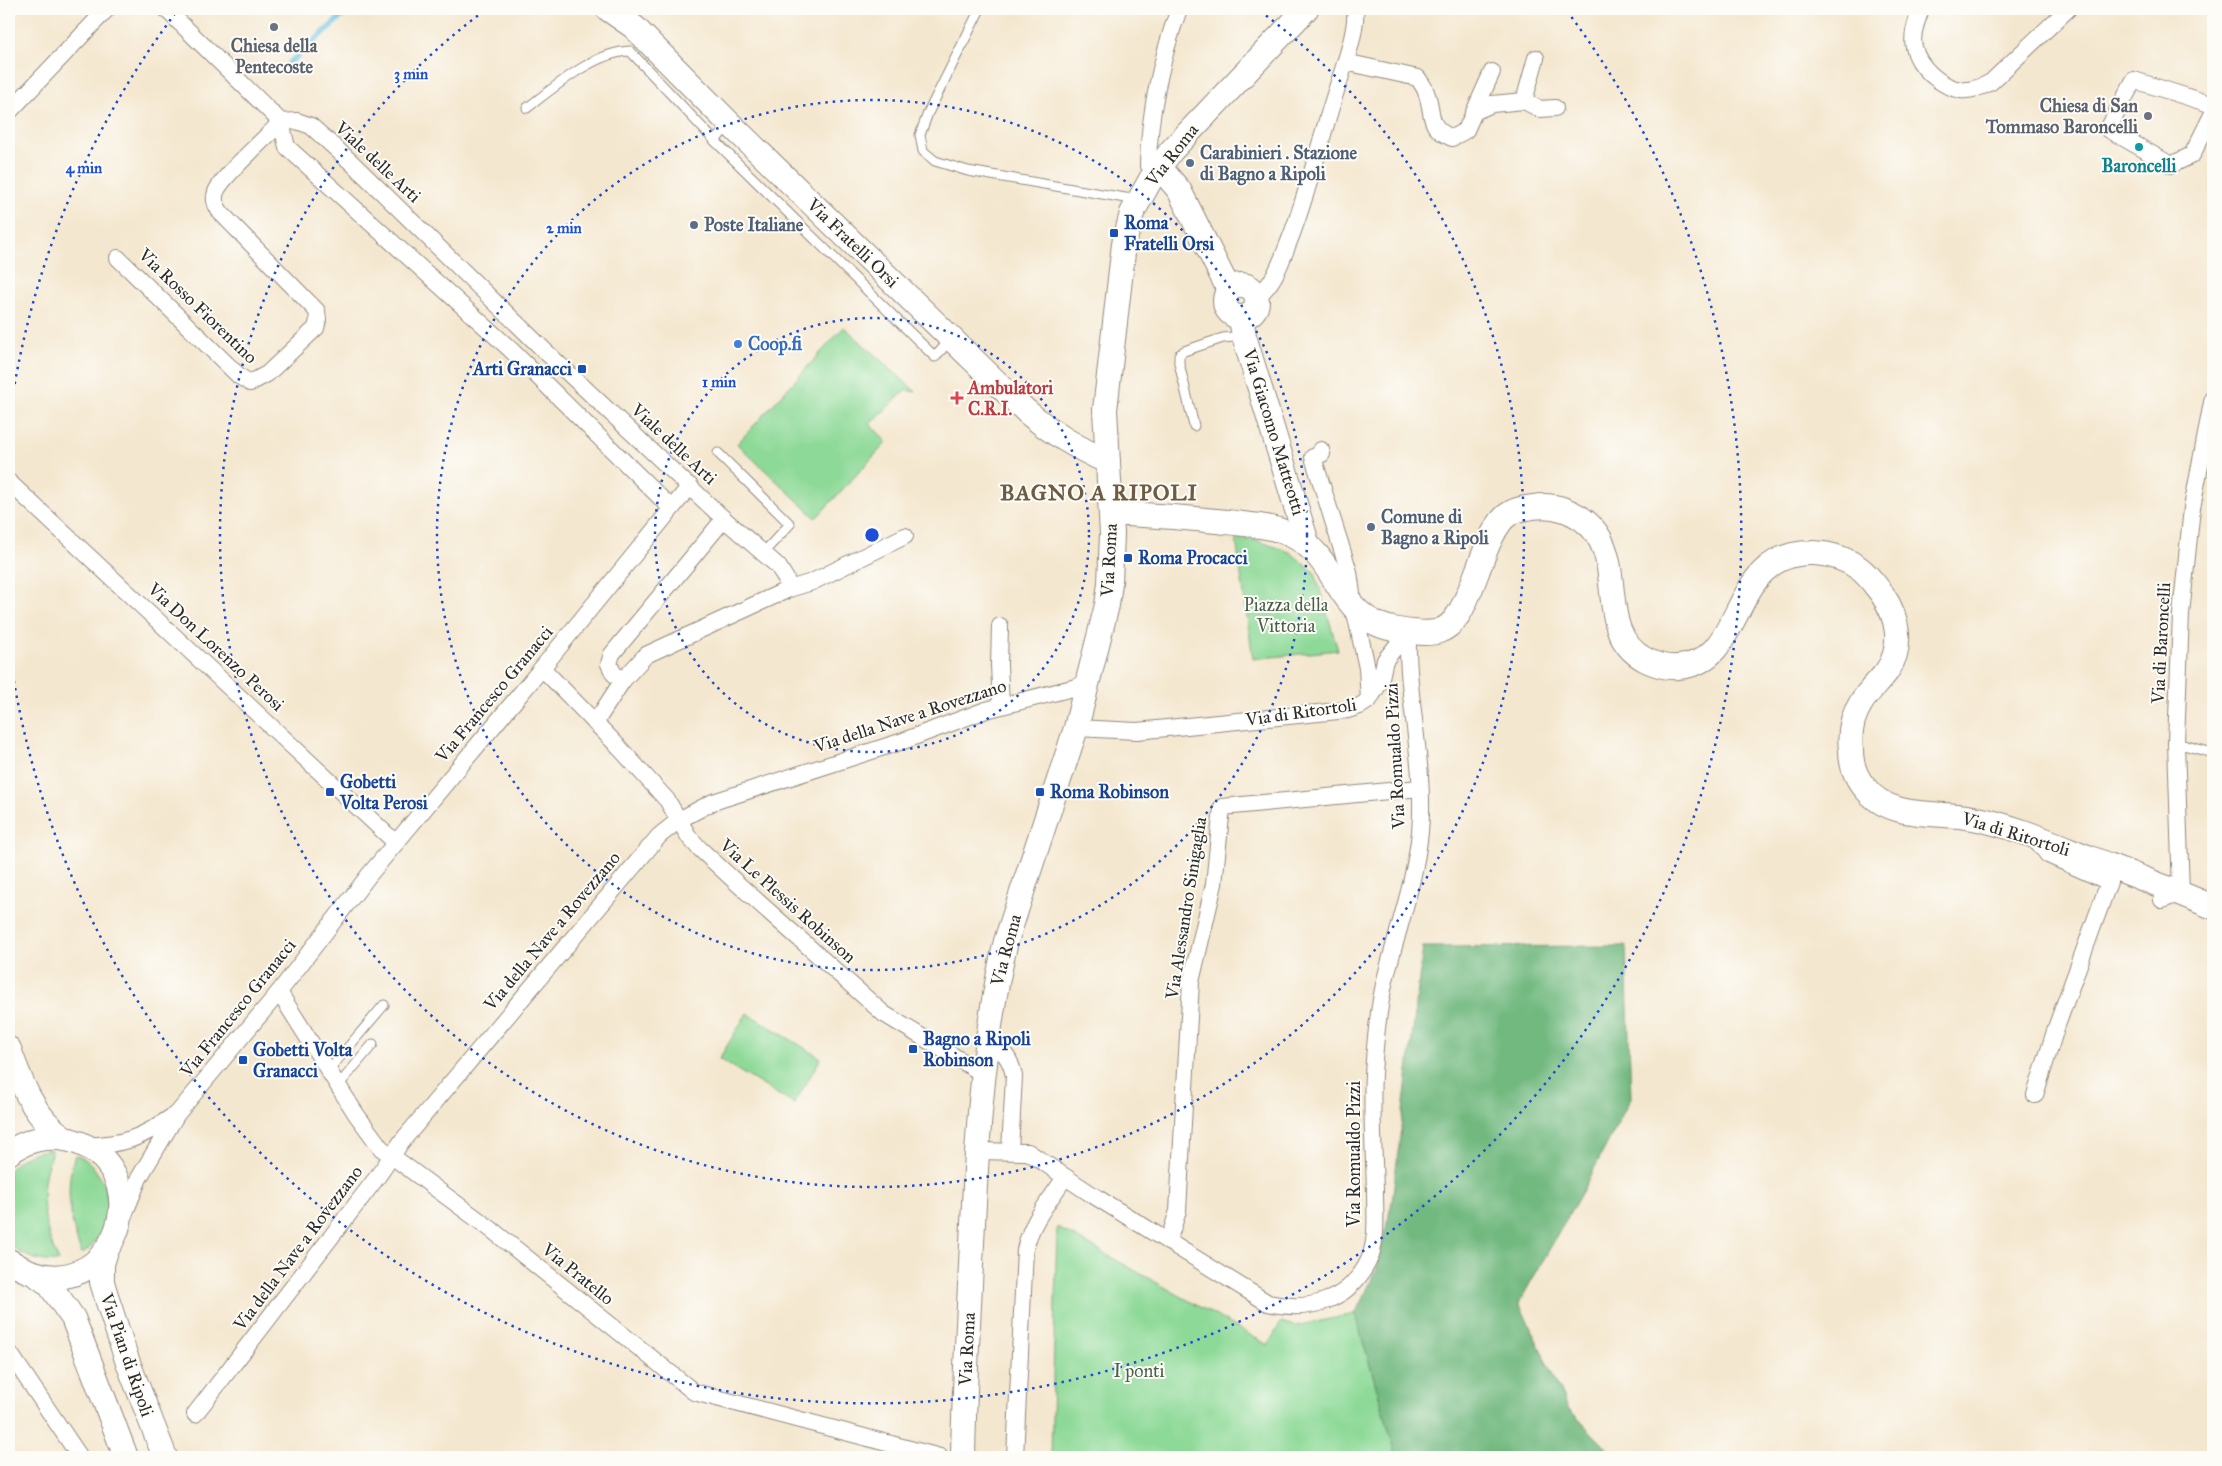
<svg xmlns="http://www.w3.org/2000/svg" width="2222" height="1466" viewBox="0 0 2222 1466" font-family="'IM FELL Great Primer',serif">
<rect width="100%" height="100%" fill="#fdfcf7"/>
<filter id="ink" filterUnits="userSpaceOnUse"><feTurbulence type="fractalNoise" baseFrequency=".02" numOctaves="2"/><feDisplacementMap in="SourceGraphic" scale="10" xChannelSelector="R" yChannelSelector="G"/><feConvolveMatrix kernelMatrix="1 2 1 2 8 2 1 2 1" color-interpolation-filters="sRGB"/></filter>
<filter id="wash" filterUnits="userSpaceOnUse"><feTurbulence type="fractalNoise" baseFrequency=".0096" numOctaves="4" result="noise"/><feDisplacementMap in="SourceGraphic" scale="20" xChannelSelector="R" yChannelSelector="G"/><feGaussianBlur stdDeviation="1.12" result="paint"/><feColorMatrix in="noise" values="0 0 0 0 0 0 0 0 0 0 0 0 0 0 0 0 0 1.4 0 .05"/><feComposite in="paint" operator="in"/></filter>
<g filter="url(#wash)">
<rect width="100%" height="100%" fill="#f4e7cf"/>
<!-- green -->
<g fill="#8dd997" stroke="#5c8261">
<path d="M844,327L916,392L906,390L870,424L887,442L816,518L737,444Z"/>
<path d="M1236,539L1255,540L1290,552L1315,573L1338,650L1253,659Z"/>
<path d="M747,1013L821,1058L794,1104L719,1059Z"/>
<path d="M51,1149C52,1158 46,1167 45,1176C40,1204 46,1235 59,1261C40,1263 21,1257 9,1242V1170C20,1156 34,1152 51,1149Z"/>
<path d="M75,1155C84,1157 91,1163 96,1171C116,1198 110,1232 84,1253H81C70,1221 64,1188 75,1155Z"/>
<path d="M1057,1227L1268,1345L1281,1322L1295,1326L1355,1314L1397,1457H1051Z"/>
</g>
<!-- forest -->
<path fill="#72b980" stroke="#4e7256" d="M1626,946L1631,1098L1583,1190L1519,1303L1568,1408L1615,1457H1397L1355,1314L1376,1271L1392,1202L1423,947Z"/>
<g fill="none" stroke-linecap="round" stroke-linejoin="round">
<!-- stream -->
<path stroke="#65bfe2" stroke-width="5.5" d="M288,64L350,9"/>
</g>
</g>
<g filter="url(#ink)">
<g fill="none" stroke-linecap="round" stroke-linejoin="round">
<!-- lane casing -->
<g stroke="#90897d" stroke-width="11">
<g id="lane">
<path d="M980,9L928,113L920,135L923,151L935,161L968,171L1137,200"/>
<path d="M527,108C555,87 594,52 630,51L715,141"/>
<path d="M729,124L715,141L935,357L950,340"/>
<path d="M1194,426L1179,363V355L1184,351L1223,338L1244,336"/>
<path d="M718,453L790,524L764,552"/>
<path d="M2176,743L2213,753"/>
<path d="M328,1071L384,1005"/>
<path d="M338,1086L373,1044"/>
</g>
</g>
<!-- street casing -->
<g stroke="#90897d" stroke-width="18">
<g id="street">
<path d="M166,9L281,122L287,147L510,349L671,508"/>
<path d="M1921,9C1917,21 1911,34 1914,47C1918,67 1941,87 1961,90C1972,91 1982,87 1991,82L2068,9"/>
<path d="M1345,62L1418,78C1421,83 1425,88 1426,92C1435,114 1425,126 1452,138L1466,130L1492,72"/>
<path d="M1524,101L1540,109L1555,108"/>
<path d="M2213,105L2134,80L2108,129L2171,165L2192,155L2213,113"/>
<path d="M1476,111L1492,104L1524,101L1536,58"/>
<path d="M9,112L107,9"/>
<path d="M281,122L297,121L311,126L352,163L547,353L724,519L778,566L786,579L789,589"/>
<path d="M1157,171L1148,164C1149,113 1162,56 1179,9"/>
<path d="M118,258L239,376L250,383L267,374L316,328L318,320L317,311L221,213C216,206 213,200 216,192C221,177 268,136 281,122"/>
<path d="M1256,296C1274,287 1283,256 1290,239C1307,195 1318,149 1332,104C1339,79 1358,33 1355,9"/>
<path d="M1321,450L1322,454L1313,457L1349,572L1354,608L1367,668L1369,700"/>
<path d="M9,482L396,843"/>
<path d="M1000,626L999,665L1001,705"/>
<path d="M542,668L615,743L667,800L689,837L699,848L739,885L884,1014L985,1075"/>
<path d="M623,680L614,674L609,664L612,654L724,519"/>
<path d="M595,723L623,680L646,655L789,589L812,582L905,536"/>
<path d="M1076,728L1137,731L1348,710L1360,706L1369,700L1380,682L1385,660L1408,632"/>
<path d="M2034,837L2048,855L2109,882L2056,1028L2035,1095"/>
<path d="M2162,900L2181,893L2176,743L2181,614L2192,508L2213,397"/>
<path d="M279,992L356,1114L381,1148L492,1230L694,1392L940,1457"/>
<path d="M987,1041C1004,1052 1010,1056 1014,1076L1010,1151"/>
<path d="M85,1146C125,1144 140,1139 173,1116"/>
<path d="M977,1151L1028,1152L1091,1194L1268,1303C1308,1312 1348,1302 1368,1262C1378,1241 1375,1214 1375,1191C1374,1152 1371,1112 1373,1074C1375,1042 1378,1010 1385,980C1397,931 1415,882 1420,832C1426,765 1406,699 1408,632"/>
<path d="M124,1215L139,1178L177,1114L279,992L369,875L542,668L690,486"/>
<path d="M1168,1242L1178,1211L1191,982L1214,884L1222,807L1420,788"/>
<path d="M9,1352L80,1457"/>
<path d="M195,1414L378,1176L402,1141L659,836L679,820L713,802L903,741L986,710L1088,684"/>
<path d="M1015,1457L1025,1250C1031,1221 1049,1202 1065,1177"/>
</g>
</g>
<!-- secondary casing -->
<g stroke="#90897d" stroke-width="26">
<g id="secondary">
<path d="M608,9L634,27L729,123L1026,411C1053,434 1076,447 1108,462"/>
<path d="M1157,171L1167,176L1179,190L1229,290"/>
<circle cx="1241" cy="301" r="16"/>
<path d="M1241,318L1244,336L1308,546"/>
<path d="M1111,513C1150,515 1188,518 1227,522C1248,525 1272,525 1291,535C1340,557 1335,621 1398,630C1411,632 1427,635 1439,631C1448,628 1453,623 1458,615C1475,590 1487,527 1509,514C1516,509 1525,508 1533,507C1545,505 1554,506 1565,510C1641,539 1585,629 1646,660C1656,665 1667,668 1678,667C1748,663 1727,550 1814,553C1831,554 1847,559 1860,569C1869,576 1875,585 1882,594C1898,617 1904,646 1887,671C1879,682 1868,691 1861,703C1852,717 1849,734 1851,750C1851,764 1856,778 1865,788C1891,821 1937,811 1973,818C2014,826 2052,843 2090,858C2131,874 2173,890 2213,907"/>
<path d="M9,1049C21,1083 34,1119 66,1139"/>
<path d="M9,1153C26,1140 48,1134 70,1140C170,1168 109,1326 9,1261"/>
<path d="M106,1251L102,1264V1282L108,1302L127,1360L165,1457"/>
<path d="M38,1276L49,1284L73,1318L126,1457"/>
<path d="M963,1457C964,1393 968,1329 971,1264C976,1156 981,1046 1006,941L1076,728L1107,605L1110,583L1112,534L1105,410L1124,244L1132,213L1151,179L1171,151L1306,9"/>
</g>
</g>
<!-- lane -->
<use href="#lane" stroke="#fff" stroke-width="9"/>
<!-- street -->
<use href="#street" stroke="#fff" stroke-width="16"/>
<!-- secondary -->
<use href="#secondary" stroke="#fff" stroke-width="24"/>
</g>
</g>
<!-- distance rings -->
<g fill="none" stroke="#1d4ed8" stroke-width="2.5" stroke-dasharray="2.5 5">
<circle cx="872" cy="535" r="217"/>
<circle cx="872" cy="535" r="435"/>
<path d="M1260 11A652 652 0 1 1 484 11"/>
<path d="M9 421A870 870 0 0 1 177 11M1567 11A870 870 0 1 1 9 649"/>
</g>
<!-- markers -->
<g fill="#6b7280" stroke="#fdfcf7" stroke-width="2">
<circle cx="274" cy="27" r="5"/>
<circle cx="2148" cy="116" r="5"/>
</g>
<circle fill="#0f9aa8" stroke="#fdfcf7" stroke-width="2" cx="2139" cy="147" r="5"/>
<g fill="#5c6f8a" stroke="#fdfcf7" stroke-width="2">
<circle cx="1190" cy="163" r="5"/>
<circle cx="694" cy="225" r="5"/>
<circle cx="1371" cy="527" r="5"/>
</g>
<g fill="#1a4fb4" stroke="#fdfcf7" stroke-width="2">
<rect x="1109" y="228" width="10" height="10" rx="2.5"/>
<rect x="577" y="364" width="10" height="10" rx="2.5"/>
<rect x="1123" y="553" width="10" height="10" rx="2.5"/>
<rect x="325" y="787" width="10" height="10" rx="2.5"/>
<rect x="1035" y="787" width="10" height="10" rx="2.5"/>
<rect x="908" y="1044" width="10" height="10" rx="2.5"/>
<rect x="238" y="1055" width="10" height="10" rx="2.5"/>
</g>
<circle fill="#3f7fe0" stroke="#fdfcf7" stroke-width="2" cx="738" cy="344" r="5"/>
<path fill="#e0444e" stroke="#fdfcf7" stroke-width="2" d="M954.5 390.5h5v5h5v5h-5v5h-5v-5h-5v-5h5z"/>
<g text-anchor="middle" stroke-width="4" stroke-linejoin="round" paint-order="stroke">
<!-- worship labels -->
<g font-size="18" font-weight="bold" fill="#5b616d" stroke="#fdfcf7">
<text x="274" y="52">Chiesa della<tspan x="274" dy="21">Pentecoste</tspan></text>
<text x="2138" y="112" text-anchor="end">Chiesa di San<tspan x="2138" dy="21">Tommaso Baroncelli</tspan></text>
</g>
<!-- service labels -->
<g font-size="18" font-weight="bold" fill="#4e5e75" stroke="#fdfcf7" text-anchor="start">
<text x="1200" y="159">Carabinieri . Stazione<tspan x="1200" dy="21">di Bagno a Ripoli</tspan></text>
<text x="704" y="231">Poste Italiane</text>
<text x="1381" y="523">Comune di<tspan x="1381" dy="21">Bagno a Ripoli</tspan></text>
</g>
<!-- street labels -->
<g font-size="18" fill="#2b2b2b" stroke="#fdfcf7">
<text transform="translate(1172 155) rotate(-52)" y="6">Via Roma</text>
<text transform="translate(378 162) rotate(43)" y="6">Viale delle Arti</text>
<text transform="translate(853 243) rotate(44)" y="6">Via Fratelli Orsi</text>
<text transform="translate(198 306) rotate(44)" y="6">Via Rosso Fiorentino</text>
<text transform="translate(1274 432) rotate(73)" y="6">Via Giacomo Matteotti</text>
<text transform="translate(674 444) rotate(43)" y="6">Viale delle Arti</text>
<text transform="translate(1109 560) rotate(-87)" y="6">Via Roma</text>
<text transform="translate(2161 643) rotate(-87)" y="6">Via di Baroncelli</text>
<text transform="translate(216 647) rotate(43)" y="6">Via Don Lorenzo Perosi</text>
<text transform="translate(494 694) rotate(-50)" y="6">Via Francesco Granacci</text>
<text transform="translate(1301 712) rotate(-8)" y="6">Via di Ritortoli</text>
<text transform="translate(910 716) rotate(-18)" y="6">Via della Nave a Rovezzano</text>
<text transform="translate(1395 756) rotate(-93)" y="6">Via Romualdo Pizzi</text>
<text transform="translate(2016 834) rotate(17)" y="6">Via di Ritortoli</text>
<text transform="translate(788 901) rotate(42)" y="6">Via Le Plessis Robinson</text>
<text transform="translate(1186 908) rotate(-81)" y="6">Via Alessandro Sinigaglia</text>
<text transform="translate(552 931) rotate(-50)" y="6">Via della Nave a Rovezzano</text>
<text transform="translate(1006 950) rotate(-75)" y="6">Via Roma</text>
<text transform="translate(238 1008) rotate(-51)" y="6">Via Francesco Granacci</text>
<text transform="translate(1354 1154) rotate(-90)" y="6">Via Romualdo Pizzi</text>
<text transform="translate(298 1248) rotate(-53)" y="6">Via della Nave a Rovezzano</text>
<text transform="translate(578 1274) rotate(39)" y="6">Via Pratello</text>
<text transform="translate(967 1349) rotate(-87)" y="6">Via Roma</text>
<text transform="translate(127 1355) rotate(71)" y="6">Via Pian di Ripoli</text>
</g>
<!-- culture labels -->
<g font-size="18" font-weight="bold" fill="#0d838f" stroke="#fdfcf7">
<text x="2139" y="172">Baroncelli</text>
</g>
<!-- transit labels -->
<g font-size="18" font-weight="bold" fill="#164399" stroke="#fdfcf7" text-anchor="start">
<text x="1124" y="229">Roma<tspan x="1124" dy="21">Fratelli Orsi</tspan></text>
<text x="572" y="375" text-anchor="end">Arti Granacci</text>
<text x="1138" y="564">Roma Procacci</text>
<text x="340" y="788">Gobetti<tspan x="340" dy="21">Volta Perosi</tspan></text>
<text x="1050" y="798">Roma Robinson</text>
<text x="923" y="1045">Bagno a Ripoli<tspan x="923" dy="21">Robinson</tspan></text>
<text x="253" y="1056">Gobetti Volta<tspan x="253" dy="21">Granacci</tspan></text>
</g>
<!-- shop labels -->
<g font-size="18" font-weight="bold" fill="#366cbe" stroke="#fdfcf7" text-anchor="start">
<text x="748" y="350">Coop.fi</text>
</g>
<!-- health labels -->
<g font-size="18" font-weight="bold" fill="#be3a42" stroke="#fdfcf7" text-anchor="start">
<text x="968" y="394">Ambulatori<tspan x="968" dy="21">C.R.I.</tspan></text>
</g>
<!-- park labels -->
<g font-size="18" fill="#485f4b" stroke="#fdfcf7">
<text x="1286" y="611">Piazza della<tspan x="1286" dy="21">Vittoria</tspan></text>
<text x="1139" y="1377">I ponti</text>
</g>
<!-- district labels -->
<g font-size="22" font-weight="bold" letter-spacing="1" fill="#6d5c44" stroke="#fdfcf7">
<text x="1099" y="500">BAGNO A RIPOLI</text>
</g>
</g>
<circle cx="872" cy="535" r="8" fill="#1d4ed8" stroke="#fdfcf7" stroke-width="2.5"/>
<g font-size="15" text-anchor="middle" font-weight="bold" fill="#1d4ed8" stroke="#fdfcf7" stroke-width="4" stroke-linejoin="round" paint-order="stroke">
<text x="411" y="79">3 min</text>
<text x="84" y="173">4 min</text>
<text x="564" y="233">2 min</text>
<text x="719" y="387">1 min</text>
</g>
<!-- margin -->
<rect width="2222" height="1466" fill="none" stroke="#fdfcf7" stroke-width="30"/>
</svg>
